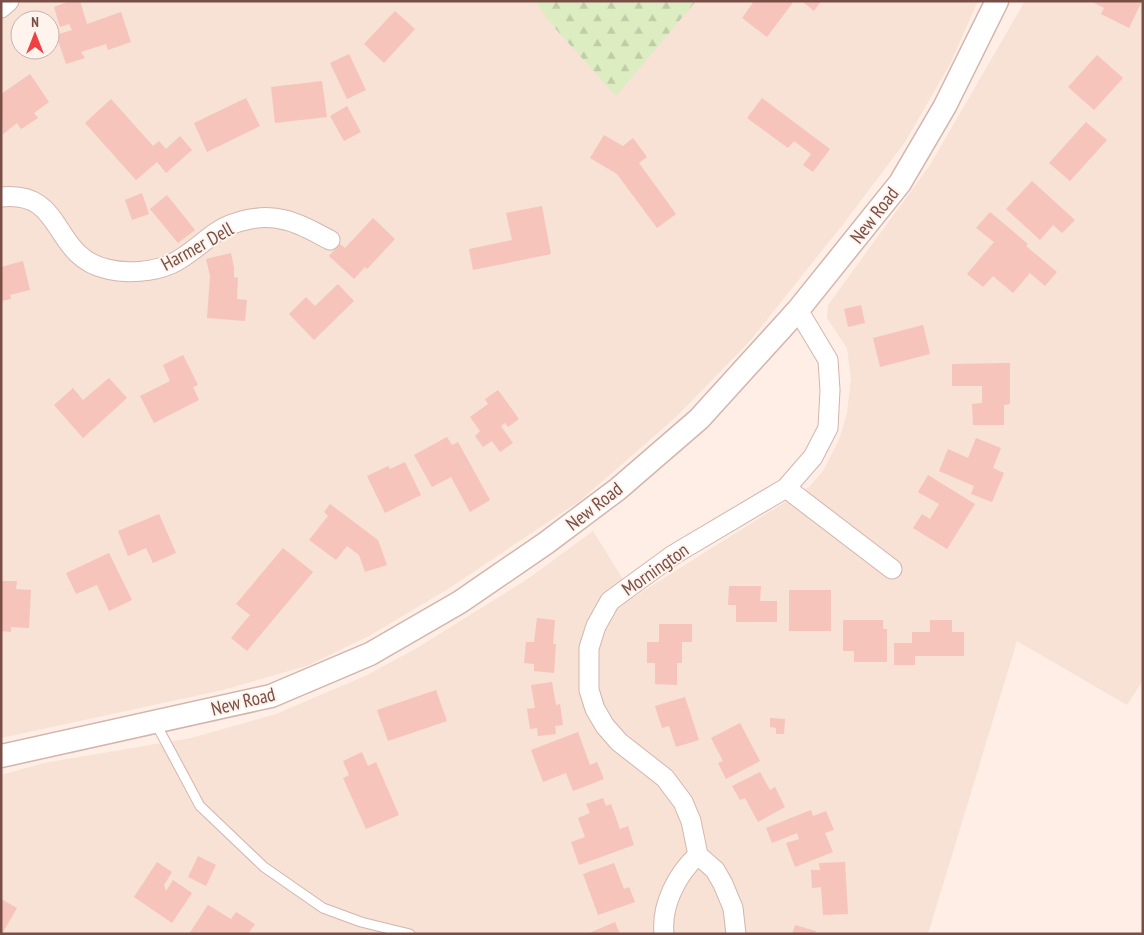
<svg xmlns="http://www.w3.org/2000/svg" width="1144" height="935" viewBox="0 0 1144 935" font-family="'PT Sans Narrow',sans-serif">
<defs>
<pattern id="forest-firs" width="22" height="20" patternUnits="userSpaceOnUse" patternTransform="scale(1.25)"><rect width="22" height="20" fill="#ddedc2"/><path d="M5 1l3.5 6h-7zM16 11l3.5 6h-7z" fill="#c1cda8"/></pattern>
</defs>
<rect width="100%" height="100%" fill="#feeee5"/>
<!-- residential -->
<g fill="#f8e1d5" fill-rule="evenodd">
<path d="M1,1H978L950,64L905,142L844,223L749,342L677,416L581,500L448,589L369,636L309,665L223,690L1,738ZM20,20H50V50H20Z"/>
<path d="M1025,1H1143V680L1127,705L1017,641L928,934H1V775L44,763L191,738L276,714L365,676L417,648L529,578L593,531L634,597L809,487L823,471L839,440L847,413L851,379L847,348L827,318L828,305L930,165Z"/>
</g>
<!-- forest -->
<path fill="url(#forest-firs)" d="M535,1H696L616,96L554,27Z"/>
<!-- building -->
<g fill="#f6c4ba">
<path d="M70,1H80L87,24L121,12L131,42L108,50L106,44L81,52L85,58L66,64L56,35L72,30L69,24L60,27L54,7Z"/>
<path d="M754,1H794L767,37L742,18Z"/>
<path d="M802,1H821L814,11Z"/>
<path d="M1091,1H1142L1129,28L1101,14L1104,8Z"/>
<path d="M395,11L415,29L384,63L364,44Z"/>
<path d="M349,54L366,90L347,99L330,63Z"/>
<path d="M1097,55L1123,78L1094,110L1068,87Z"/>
<path d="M30,74L49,102L34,113L38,118L21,129L17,123L3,134L1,94Z"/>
<path d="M322,81L327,117L275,123L271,87Z"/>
<path d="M246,98L260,126L207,152L194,123Z"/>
<path d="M762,98L830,149L813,172L803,165L811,154L794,141L788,148L747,118Z"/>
<path d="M111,99L153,146L159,141L166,149L180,136L192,150L166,173L157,162L136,180L85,123Z"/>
<path d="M347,106L361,132L344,141L330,116Z"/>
<path d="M1086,122L1107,140L1070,181L1049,163Z"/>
<path d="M604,135L623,146L633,138L647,157L639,163L676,214L657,228L617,174L590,158Z"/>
<path d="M1032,181L1075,220L1062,233L1053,225L1040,240L1006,209Z"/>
<path d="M142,193L149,214L132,220L125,200Z"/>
<path d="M167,195L195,230L178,243L150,209Z"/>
<path d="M542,206L551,254L473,270L469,249L512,240L506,213Z"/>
<path d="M990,212L1028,244L1026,246L1057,272L1045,286L1030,273L1013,293L993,276L983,287L967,274L994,242L976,228Z"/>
<path d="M373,218L395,239L367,269L365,267L354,279L329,256L340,244L345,248Z"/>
<path d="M231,253L234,268V277L238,278L237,299L247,300L245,321L207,318L210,276L206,259Z"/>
<path d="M23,261L30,290L10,295L11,299L1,301V267Z"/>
<path d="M338,284L354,301L314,340L289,314L306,297L315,306Z"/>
<path d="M861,305L865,323L848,327L844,309Z"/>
<path d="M923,325L930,354L880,367L873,338Z"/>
<path d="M183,355L198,385L193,387L199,400L154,423L140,396L170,381L163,365Z"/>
<path d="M1010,363V404L1004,405V425H973L972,404L982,403V386H952V364Z"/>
<path d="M109,378L127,398L83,438L54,405L73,388L83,400Z"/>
<path d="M498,390L519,419L508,427L505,423L501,426L513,443L500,452L492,441L483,447L475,436L480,431L470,417L488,404L485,399Z"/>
<path d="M447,437L452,445L458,442L490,500L470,512L451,477L432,487L414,455Z"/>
<path d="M976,438L1001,448L993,468L1004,473L992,502L971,494L974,486L939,471L948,449L968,458Z"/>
<path d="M405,462L421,495L385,513L367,476L388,466L390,469Z"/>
<path d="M928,475L975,504L947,549L913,528L922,514L930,519L939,504L918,492Z"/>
<path d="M330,504L378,540L387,565L365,572L359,555L347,546L336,560L309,540L328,516L324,512Z"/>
<path d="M159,514L176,553L153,563L146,548L128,556L118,531Z"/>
<path d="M283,548L313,572L247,651L231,638L250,615L236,604Z"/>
<path d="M109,553L132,600L109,611L97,585L76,594L66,573Z"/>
<path d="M1,581H17L16,589L31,590L29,628L11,627V632L1,631Z"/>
<path d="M729,586H761L760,601H777V622H736V605H728Z"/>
<rect x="789" y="590" width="42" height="41"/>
<path d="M537,618L555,620L553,644H556L554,673L534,671V664L524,663L526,642H534Z"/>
<path d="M843,620H883V629H887V662H854V651H843Z"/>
<path d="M930,620H952V632H964V656H915V665H894V643H912V632H930Z"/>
<path d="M659,624H692V642H682V663H677V685L655,684V663H647V642H659Z"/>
<path d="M552,682L556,705L560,704L563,725L555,726L556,734L538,736L537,728L530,729L527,709L535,708L531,685Z"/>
<path d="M436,690L447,721L388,741L377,710Z"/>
<path d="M685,697L699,740L676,747L669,726L662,728L655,706Z"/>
<path d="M770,718L785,719L784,734H776V728L770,727Z"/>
<path d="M740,723L760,761L726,779L718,763L723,761L711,738Z"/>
<path d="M578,732L590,765L597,762L604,779L573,791L566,773L543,782L531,750Z"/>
<path d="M362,752L368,766L376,762L399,815L366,829L343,778L349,775L343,761Z"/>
<path d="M760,772L770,790L775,787L785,807L758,822L745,798L740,800L732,786Z"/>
<path d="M603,798L606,806L611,804L620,829L628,826L634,845L579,865L571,842L585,837L578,818L590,813L586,804Z"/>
<path d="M811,810L813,816L826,811L834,830L825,833L833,852L795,867L786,843L799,839L797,833L772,843L766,828Z"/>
<path d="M198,856L216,865L206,886L188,877Z"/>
<path d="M157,862L172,872L164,885L166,891L173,880L192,893L172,923L134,897Z"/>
<path d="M845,862L848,914L823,915L821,887L812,888L811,870H820L819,863Z"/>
<path d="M614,863L624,889L629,887L635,902L598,915L583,874Z"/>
<path d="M1,899L17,908L2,934H1Z"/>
<path d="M208,905L231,919L236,912L255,924L248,934H189Z"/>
<path d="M615,922L620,934H587Z"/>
<path d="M795,925L816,931L815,934H792Z"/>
</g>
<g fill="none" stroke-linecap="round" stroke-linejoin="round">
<!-- service casing -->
<g stroke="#d3b5ac" stroke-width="11">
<path id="service" d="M155,722L200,806L264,867L323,908L361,922L410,934"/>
</g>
<!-- minor casing -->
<g stroke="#d3b5ac" stroke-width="21">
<g id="minor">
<path d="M1,8L9,1"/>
<path d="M1,197C66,190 50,256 107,269C127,274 153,272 171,264C187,257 201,243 215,233C234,220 262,214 285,220C300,223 316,233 330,240"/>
<path d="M786,488L892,569"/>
<path d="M664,934C661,905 677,874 698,855"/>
<path d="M736,934L733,908L723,884L715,870L698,855L691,821L683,802L665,778L619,742L605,726L595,709L589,690V648L596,626L610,601L673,555L786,488L813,457L828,428L830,390L828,360L798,310"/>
</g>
</g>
<!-- tertiary casing -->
<g stroke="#d3b5ac" stroke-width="25">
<path id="tertiary" d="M1,756L271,696L370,654L460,602L546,543L618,489L699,419L798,310L900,183L945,106L997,1"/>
</g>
<!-- service -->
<use href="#service" stroke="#fff" stroke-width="9"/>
<!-- minor -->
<use href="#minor" stroke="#fff" stroke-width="19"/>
<!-- tertiary -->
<use href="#tertiary" stroke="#fff" stroke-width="22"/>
</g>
<g text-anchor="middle" stroke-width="4" stroke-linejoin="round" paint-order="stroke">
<!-- street labels -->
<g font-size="19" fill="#794e47" stroke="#fff4ed">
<text transform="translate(874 215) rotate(-52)" y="7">New Road</text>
<text transform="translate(197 246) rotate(-29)" y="7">Harmer Dell</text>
<text transform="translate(594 506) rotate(-38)" y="7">New Road</text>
<text transform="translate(655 569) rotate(-35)" y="7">Mornington</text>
<text transform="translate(243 701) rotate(-14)" y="7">New Road</text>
</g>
</g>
<!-- border -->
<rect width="1144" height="935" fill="none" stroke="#794e47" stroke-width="5"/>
<!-- north arrow -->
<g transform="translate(35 35)"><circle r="24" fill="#fff4ed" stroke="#c9b2ab"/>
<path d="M0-4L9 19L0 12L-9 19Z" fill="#f14042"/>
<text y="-8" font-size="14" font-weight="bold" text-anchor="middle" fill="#794e47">N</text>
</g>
</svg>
